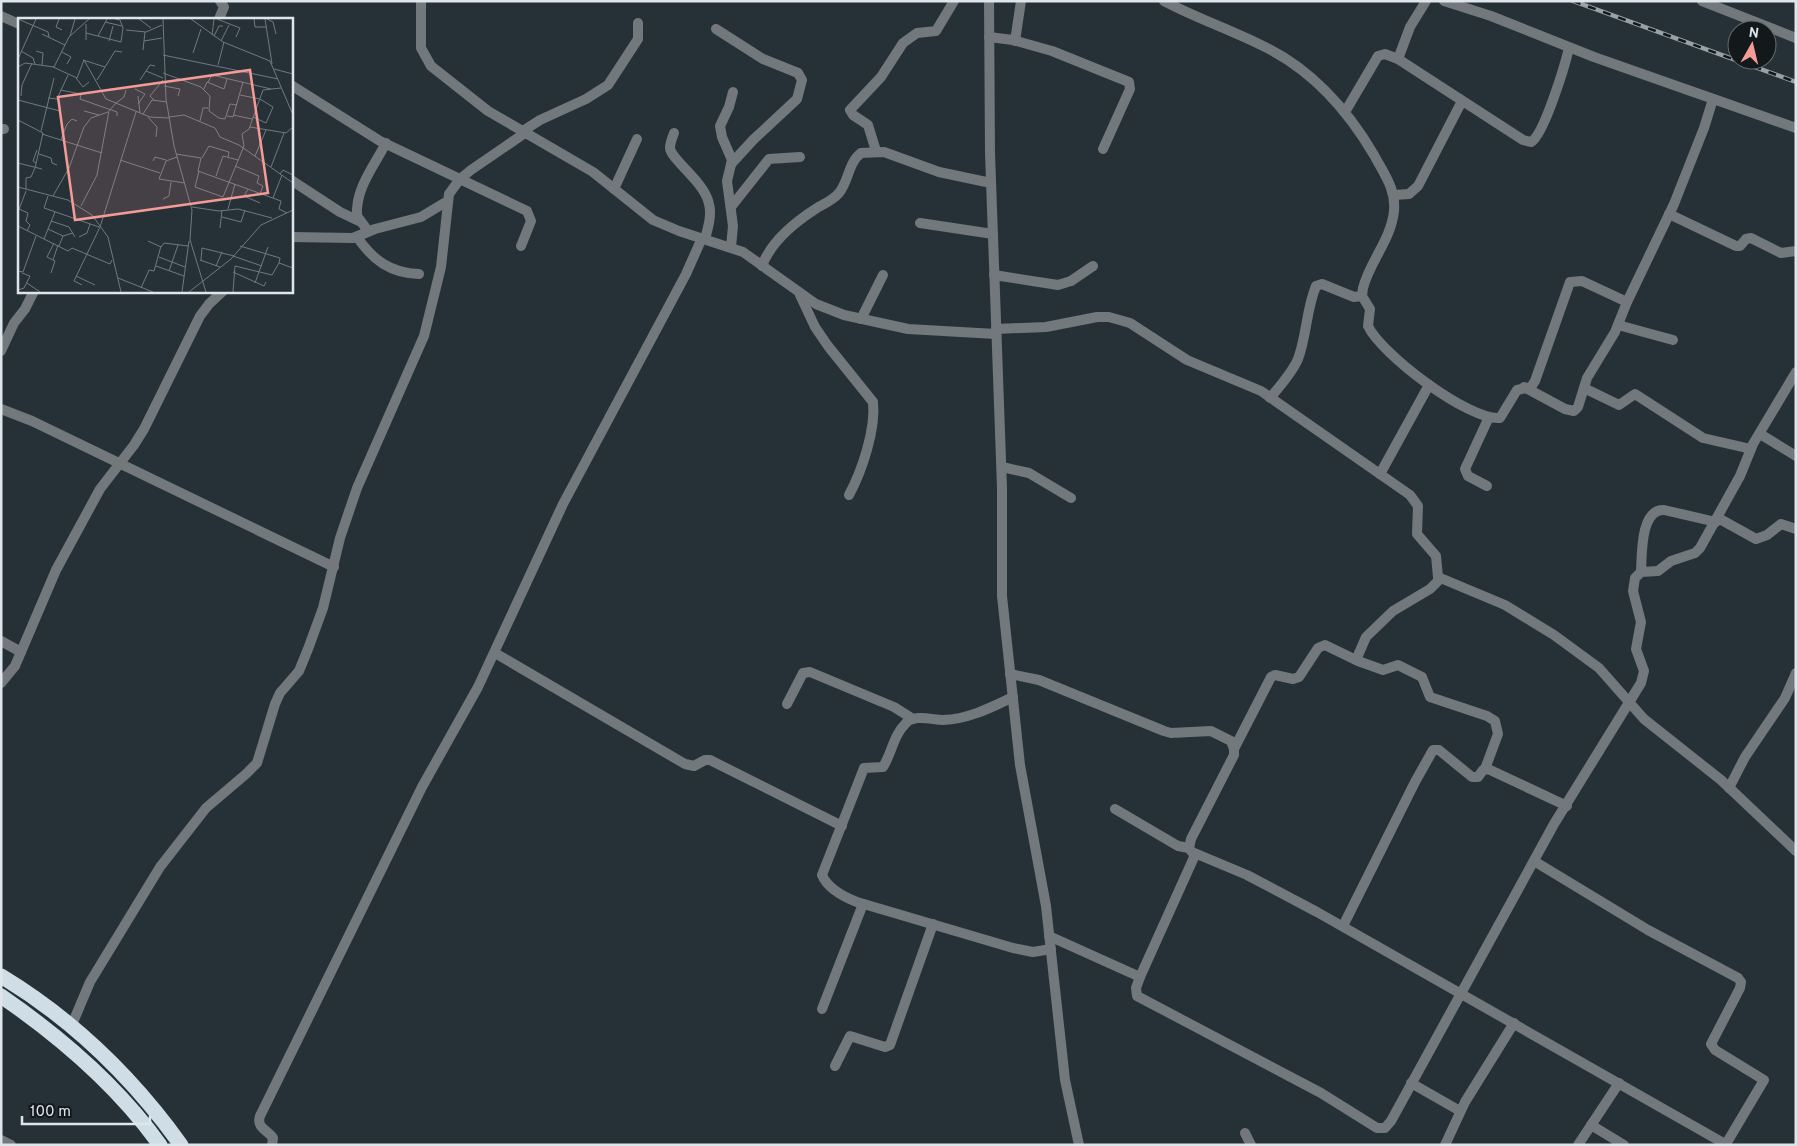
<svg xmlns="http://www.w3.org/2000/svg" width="1797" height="1146" viewBox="0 0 1797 1146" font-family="Overpass,sans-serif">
<rect width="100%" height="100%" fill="#263137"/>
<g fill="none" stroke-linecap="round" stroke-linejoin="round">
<!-- minor -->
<g stroke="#72787b" stroke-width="10">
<path d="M421,1V48L431,66L488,111L593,172L653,220L679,231L743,252L816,304L844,315L908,329L996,334"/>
<path d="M989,1L990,153L1002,488V596L1020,765L1046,906L1065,1080L1079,1145"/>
<path d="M1164,1C1196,18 1229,29 1261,45C1310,68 1347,109 1374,155C1384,174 1396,189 1394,211C1391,240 1370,261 1363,288L1362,296L1370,309L1368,326C1381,354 1469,421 1500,418L1517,390L1531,387L1535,381L1570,282L1582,281L1627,302"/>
<path d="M1444,1L1491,16L1594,57L1796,128"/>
<path d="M1702,1L1796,38"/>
<path d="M1,16L19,24"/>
<path d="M219,19L224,7L220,1"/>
<path d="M716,29L763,59L798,73L802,80L797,99L753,140L731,164"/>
<path d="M989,37L1013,40L1052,51L1129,82L1130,89L1103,149"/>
<path d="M1015,41L1021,1"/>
<path d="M1398,59L1410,27L1426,1"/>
<path d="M291,85L380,141L527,211L531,221L521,246"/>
<path d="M1345,112L1378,56L1385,54L1398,59L1523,140L1531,142C1544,135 1565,65 1569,48"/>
<path d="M1,129H4"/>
<path d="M523,131L540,120L586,99L608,85L638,39V23"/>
<path d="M674,133C672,138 670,143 670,148C671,160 705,182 709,204C712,215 708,228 705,239"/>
<path d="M876,151L868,125L853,115L850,110L881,77L903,43L917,33L936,31L954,1"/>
<path d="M291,180L340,212L359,221"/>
<path d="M614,189L637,139"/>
<path d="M1394,195L1409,194L1418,186L1462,101"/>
<path d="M731,207L769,159L800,157"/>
<path d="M1669,214L1736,246H1740L1746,239L1751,238L1781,253L1796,251"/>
<path d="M920,223L993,234"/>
<path d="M368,231L357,216C355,189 374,166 386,143"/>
<path d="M291,237L353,238L375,229L421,217L446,202"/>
<path d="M357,237C373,260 390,273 419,274"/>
<path d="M731,247L733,226L727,181L732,160L722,137L720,126L729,107L733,92"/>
<path d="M762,266C771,241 795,222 817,208C824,204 833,200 839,193C849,181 848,163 861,153L884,152L939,172L991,183"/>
<path d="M994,275L1058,285L1071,281L1093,266"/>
<path d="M800,295L815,327L828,346L873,402C876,429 862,471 849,495"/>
<path d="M861,319L883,275"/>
<path d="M1618,325L1673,340"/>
<path d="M996,329L1046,327L1097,317H1109L1130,323L1187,360L1261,391L1410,495L1418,506L1417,534L1436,556L1438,577L1505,605L1554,635L1599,668L1644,719L1721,780L1796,851"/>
<path d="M1,351L14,323L25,309L34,291"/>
<path d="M1524,387L1565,409L1574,411L1578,407L1587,378L1615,332L1627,302L1674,204L1704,128L1713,99"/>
<path d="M1584,388L1619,405L1635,394L1703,438L1751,449"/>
<path d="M1270,398C1280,386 1292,373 1298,359C1307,335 1306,310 1316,286L1322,284L1354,297L1362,296"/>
<path d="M1,409L32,421L334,567"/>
<path d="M1760,434L1796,456"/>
<path d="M1002,467L1029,473L1071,498"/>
<path d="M1380,474L1429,385"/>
<path d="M1487,486L1468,476L1465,469L1489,417"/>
<path d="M1718,518L1756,539L1767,535L1781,524L1796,529"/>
<path d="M1641,572C1642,556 1640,509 1664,510L1716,522"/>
<path d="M1,641L21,652"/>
<path d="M495,653L685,764L694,766L705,760H710L842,826"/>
<path d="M1356,660L1366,637L1393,611L1430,589L1440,579"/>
<path d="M1010,674L1039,680L1164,731L1171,733L1211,731L1231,741L1234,749V755L1191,839L1189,848L1192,852L1247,875L1317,912L1727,1145"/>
<path d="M1,683L15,666L56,570L100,489L134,445L144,429L200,316L209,304L223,291"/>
<path d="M1013,697C990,708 969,719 943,720C933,720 914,714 906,723C893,736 892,753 883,767L864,768L822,875C828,889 844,897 857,902L1013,948L1033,952L1051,949"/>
<path d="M787,704L803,673L810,672L894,707L913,719"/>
<path d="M1234,749L1271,677L1275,675L1293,679L1299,677L1318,648L1325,645L1358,661L1383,670L1398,665L1422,677L1430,697L1487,716L1495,721L1498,734L1485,769"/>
<path d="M1729,788L1745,757L1785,698L1796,673"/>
<path d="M1115,809L1178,846L1189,848"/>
<path d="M1195,855L1140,977L1136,988L1137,996L1321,1093L1377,1128H1385L1391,1121L1554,824L1641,683L1644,671L1636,649L1641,622L1633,591L1635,578L1641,572L1658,571L1671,561L1695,553L1700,548L1740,476L1753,444L1796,372"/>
<path d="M1534,861L1648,930L1738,978L1741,982L1740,988L1711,1044L1715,1050L1764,1080L1726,1144"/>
<path d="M1343,926L1415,782L1433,750H1439L1472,777H1478L1483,770L1488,769L1567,806"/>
<path d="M1049,936L1140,977"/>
<path d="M822,1009L863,904"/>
<path d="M71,1027L90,982L160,867L206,808L246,774L257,763L275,704L280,693L299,671L308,649L323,608L340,538L357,488L424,336L441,267L449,194L460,179L471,170L525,133"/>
<path d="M835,1066L850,1036L885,1047L890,1045L933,924"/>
<path d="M1411,1083L1460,1111"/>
<path d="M1591,1125L1624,1145"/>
<path d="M1245,1133L1251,1145"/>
<path d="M1,1140L11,1145"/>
<path d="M272,1145L273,1138C268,1130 256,1128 260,1116L422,787L478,687L563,504L686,274L702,238"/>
<path d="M1445,1145L1465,1102L1514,1023"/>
<path d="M1578,1145L1619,1083"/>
</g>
<!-- highway -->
<g stroke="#cfdee6" stroke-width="15">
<path d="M1,976C72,1019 133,1078 181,1145"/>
<path d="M1,996C62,1038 117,1085 160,1145"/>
</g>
<!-- rail casing -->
<g stroke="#98a1a6" stroke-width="4.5">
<path id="rail" d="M1573,1L1796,82"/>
</g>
<!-- rail -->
<use href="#rail" stroke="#13181b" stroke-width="2.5" stroke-dasharray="8" stroke-linecap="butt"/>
</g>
<!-- overview -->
<g transform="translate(18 18)">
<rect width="275" height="275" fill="#263137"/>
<path fill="none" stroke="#70797f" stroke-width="1" d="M0,1L30,14L31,19M41,1L38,9L44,12M121,1L133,10M145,1L148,81L156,128L174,192L172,222L188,274M173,1L205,24L252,43L275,97M199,1L222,10L218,19M236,1L237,9H248M247,1L254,46M249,1L255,4L258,16M87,4L104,8M68,6V22M108,12L128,14L144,7M68,15L103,24L105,10L102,2L97,1M24,16L47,27M194,17L196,1M52,18L57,1M80,18L89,1M196,18L201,8H205M91,23L95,8M126,23L144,20M203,23L211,7M125,32L127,14M3,33L15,40L17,46M18,33L25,35L24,47M44,34L53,39L49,46M175,35L183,11M145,37L260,61M0,41L18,1M65,42L87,49M200,47L206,24M0,49L7,45L36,49L51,19L71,1M35,49L59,60L66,42L88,81L132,99L151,100M256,51L275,56M128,53L145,60M145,55L183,69L192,78L191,93L201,100L207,101L212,86L219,87M58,60L65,69L71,64M79,62L97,33L104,34M122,62L132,47L137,48M190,64L194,57L253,71M146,68L162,71L160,78M117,71L127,76L120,86M186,71L189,64L206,71L209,61M42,72L63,76L62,81L99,94V98M222,77L242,81M3,78L4,67L14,45M120,78L122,95M30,80L39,81L50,57M0,82L42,93M136,82L132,78L145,62M98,85L106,79L108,72M66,93L81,97M125,96L134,82L149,84M215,97L234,101M209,98L215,99L225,64M130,99L139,109L138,119M151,99L166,97L197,110L202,119L221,127L275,165M235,99L248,105L255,89L242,81M0,102L25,115L17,150L13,159L8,160V171M182,103L185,90H190M232,109L268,115L275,109M23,113L36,60M24,116L84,135M43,122L49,106L54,101L59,103M21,136L33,140L34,145L39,147M158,136L183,140L180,153L263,183L261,191L269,195M237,138L248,112M159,139L148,143L141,161L167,165M184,140L191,128L211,134L210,139M102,142L142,155M135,143L137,139L148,142M0,145L24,151M18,145L15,143L19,132M217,148L241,158L239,165L245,168L242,176M253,149L266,115M181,153L177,169L205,179L226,128L224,116L231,111L245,72L263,70M262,156L265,152L275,157M198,158L205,138L220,142M0,169L50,182L74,197L90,219L103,274M230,171L226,178L242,185M30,178L26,190L81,209M35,178L51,150L66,109L73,100L90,94M255,180L264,157M145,181L151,178L153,164M63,188L79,157L91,93L98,85M174,189L201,193L220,191L254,200M1,191L10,195L8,203L12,207L9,213M210,191L217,166M0,194L8,173M204,199L223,204L227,192M33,203L51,209L57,219M0,208L50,233L54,230L92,246L94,242M202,210L204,192M30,211L45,218M61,219L69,215L72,206M26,221L37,194M130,223L143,229L146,225L170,228M41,228L45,218L55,215M222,228L262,240L261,245L275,250M215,238L244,248M141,239L167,249M35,242L40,227M182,242L202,249M183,242L184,230L216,238M138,248L166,258M198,248L204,234M0,253L5,254L18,218M151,253L160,227M215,254L246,268L248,264M33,255L37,243L29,239L36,225M58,258L77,267M100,260L135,274M9,265L22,274M237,265L250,229M64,267L56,263L82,209L118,94M123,270L131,252L136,253L143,228M0,272L6,270L12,258L4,255M164,274L171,223M171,274L213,241L243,207L275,192M215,274L217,248L254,257L261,245"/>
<path fill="#f59b97" fill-opacity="0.15" stroke="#f59b97" stroke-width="2.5" d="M232,52L250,175L57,202L40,79Z"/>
<rect width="275" height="275" fill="none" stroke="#dfe6eb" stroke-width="2.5"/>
</g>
<!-- border -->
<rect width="1797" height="1146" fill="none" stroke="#dfe6eb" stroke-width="5"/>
<!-- north arrow -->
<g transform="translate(1752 45) rotate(8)"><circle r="24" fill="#13181b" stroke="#656a6e"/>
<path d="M0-4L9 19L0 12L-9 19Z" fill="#f59b97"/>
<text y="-8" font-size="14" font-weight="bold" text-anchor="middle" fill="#dfe6eb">N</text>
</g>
<!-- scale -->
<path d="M22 1116v8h128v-8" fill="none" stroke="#dfe6eb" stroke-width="2.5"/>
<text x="30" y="1116" font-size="15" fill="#dfe6eb" stroke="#13181b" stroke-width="4" paint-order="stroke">100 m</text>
</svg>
